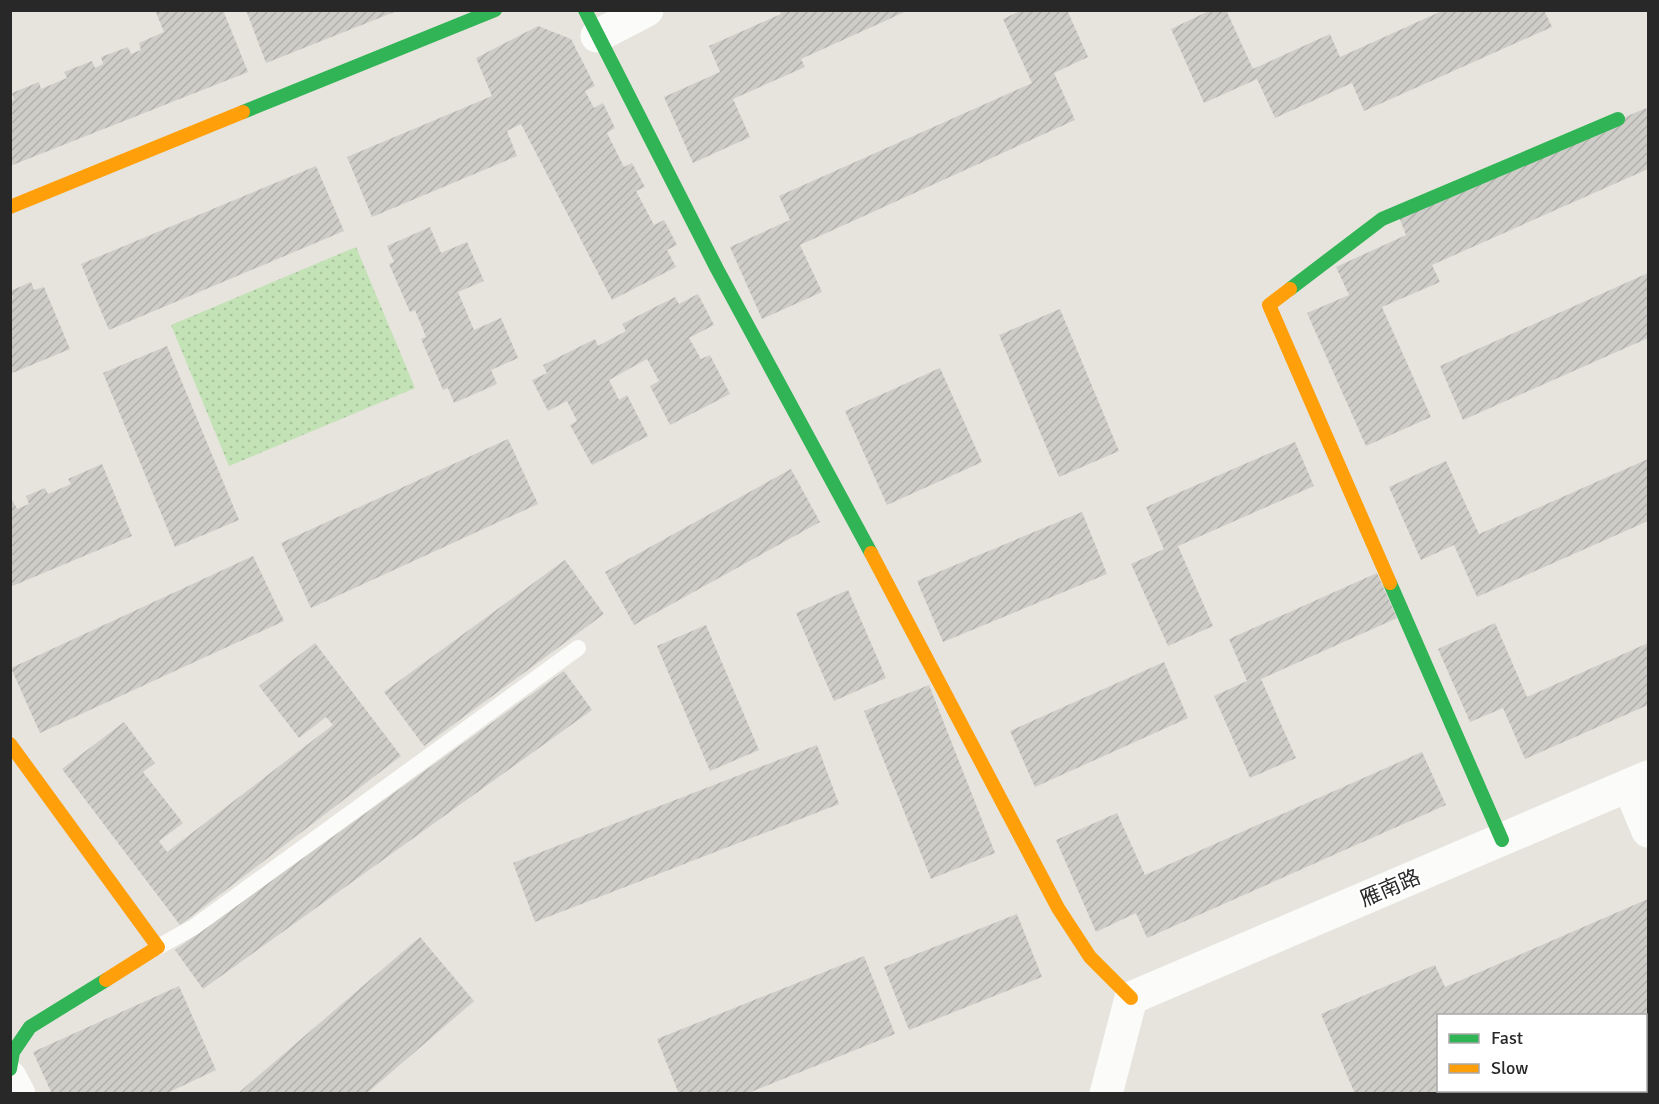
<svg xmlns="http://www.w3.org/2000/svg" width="1659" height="1104" viewBox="0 0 1659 1104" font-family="Signika,'Noto Sans SC',sans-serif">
<defs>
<pattern id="grass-dots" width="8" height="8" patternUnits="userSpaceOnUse" patternTransform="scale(1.5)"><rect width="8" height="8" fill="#c3e2b6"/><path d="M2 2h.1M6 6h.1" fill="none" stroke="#a8c29c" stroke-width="1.8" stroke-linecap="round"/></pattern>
<pattern id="building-hatch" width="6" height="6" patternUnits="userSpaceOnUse" patternTransform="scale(1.5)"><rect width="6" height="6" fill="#cfcdc8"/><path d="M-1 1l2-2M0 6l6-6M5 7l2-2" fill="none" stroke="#b2b0ac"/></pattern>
</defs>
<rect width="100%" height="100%" fill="#e6e4dd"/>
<!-- grass -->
<path fill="url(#grass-dots)" d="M356,247L415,388L229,466L171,325Z"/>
<!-- building -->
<g fill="url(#building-hatch)">
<path d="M155,10H223L248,72L10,166V101L14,100L12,93L39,82L41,89L67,78L64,72L92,61L95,68L103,64L101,57L128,47L131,54L141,50L139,43L164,32Z"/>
<path d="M246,10H397V11L266,63Z"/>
<path d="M780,10H909L801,59L805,67L733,99L750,137L693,163L664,97L720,72L709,46L781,14Z"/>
<path d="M1022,10H1067L1088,57L1054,73L1075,120L800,245L822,292L762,319L730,247L790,220L779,196L1032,83L1003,19Z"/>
<path d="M1211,10H1226L1253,69L1330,34L1340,57L1444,10H1544L1552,27L1364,111L1352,83L1275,118L1257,79L1204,103L1171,29Z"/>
<path d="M538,26L571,39L595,86L585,91L594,108L603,103L615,128L607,133L624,167L632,163L645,187L636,191L654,225L664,220L677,245L667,250L676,267L612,300L521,124L507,131L517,156L372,217L347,157L492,96L476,58Z"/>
<path d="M1646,108L1648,114V169L1432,265L1440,282L1382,307L1431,417L1366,446L1307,313L1349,295L1336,267L1406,235L1399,217Z"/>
<path d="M316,166L344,231L109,330L81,264Z"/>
<path d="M430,227L441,253L467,242L484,281L458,292L474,330L501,318L518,358L491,370L497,384L454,403L448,388L443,390L421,339L426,337L415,310L410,312L389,264L394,262L387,246Z"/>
<path d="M1648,273V338L1463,420L1440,366Z"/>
<path d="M31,282L34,290L44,287L70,349L10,374V299L13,298L10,291Z"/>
<path d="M698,294L714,325L689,338L701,359L710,355L730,394L670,425L650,386L659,381L647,359L609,380L619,400L627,395L648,436L592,465L570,425L577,421L567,401L548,411L532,380L547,373L543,365L595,339L598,346L626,331L622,324L675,297L679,304Z"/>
<path d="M1060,309L1119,451L1059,477L999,335Z"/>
<path d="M167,346L239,520L175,547L103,373Z"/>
<path d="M940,368L982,462L887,505L845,411Z"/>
<path d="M508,439L538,504L311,608L281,543Z"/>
<path d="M1295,442L1314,486L1178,546L1213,626L1168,646L1131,564L1164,549L1146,507Z"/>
<path d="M1648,459V521L1477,597L1454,545L1421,560L1389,487L1446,461L1479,534Z"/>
<path d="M102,464L132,536L10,587V502L13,501L17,509L29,504L26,496L45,488L48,494L71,484L68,479Z"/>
<path d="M791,469L820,522L634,625L605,572Z"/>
<path d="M1082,512L1107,574L943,642L917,581Z"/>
<path d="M253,556L284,621L40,733L11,668Z"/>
<path d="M565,560L604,614L424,746L384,692Z"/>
<path d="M1377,573L1397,618L1261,679L1296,758L1250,778L1214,696L1247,681L1229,639Z"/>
<path d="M848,590L886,678L834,701L796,613Z"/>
<path d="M1495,623L1527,697L1648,643V705L1525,759L1503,708L1470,722L1438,649Z"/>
<path d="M706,625L759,750L710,771L657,646Z"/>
<path d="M315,643L401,756L180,925L62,769L124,722L155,763L143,772L183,823L159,841L167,852L333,725L326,717L299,738L259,686Z"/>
<path d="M1164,662L1188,718L1035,787L1010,731Z"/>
<path d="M564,671L592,710L203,989L175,950Z"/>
<path d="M929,685L995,853L931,879L864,711Z"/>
<path d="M817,745L839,804L535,922L513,863Z"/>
<path d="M1422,752L1446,805L1147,938L1136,913L1096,932L1056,840L1117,813L1145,875Z"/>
<path d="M1648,899V1029L1646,1030V1016H1438V1090H1507L1500,1094H1355L1321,1014L1435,965L1445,987Z"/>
<path d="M1017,914L1042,977L909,1030L884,967Z"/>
<path d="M420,937L474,1001L366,1094H237Z"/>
<path d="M864,956L895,1034L746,1094H679L657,1039Z"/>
<path d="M179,986L216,1070L165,1094H52L33,1052Z"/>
</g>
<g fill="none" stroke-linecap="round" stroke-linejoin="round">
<!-- lane -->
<path stroke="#fbfbfa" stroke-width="16" d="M158,947L194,927L578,648"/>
<!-- street -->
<g stroke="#fbfbfa" stroke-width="33">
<path d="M597,36L647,10"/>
<path d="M1629,786L1648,831"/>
<path d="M10,1077L19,1094"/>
<path d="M1106,1094L1131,998L1648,777"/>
</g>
<!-- fast -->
<g stroke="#30b455" stroke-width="14">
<path d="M585,10L717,269L871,553"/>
<path d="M243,112L495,10"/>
<path d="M1290,289L1382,219L1618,119"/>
<path d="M1390,583L1502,840"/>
<path d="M10,1069L13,1052L30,1027L106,980"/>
</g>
<!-- slow -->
<g stroke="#ff9f0a" stroke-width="14">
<path d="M10,207L243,112"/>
<path d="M1290,289L1269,305L1390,583"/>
<path d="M871,553L1058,908L1090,957L1131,998"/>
<path d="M10,744L158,947L106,980"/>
</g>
</g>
<g text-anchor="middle" stroke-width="4.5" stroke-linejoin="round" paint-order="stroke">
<!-- street labels -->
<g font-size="21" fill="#282828" stroke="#fff">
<text transform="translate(1390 888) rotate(-23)" y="7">雁南路</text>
</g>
</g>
<!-- border -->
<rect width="1659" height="1104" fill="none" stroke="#282828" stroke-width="24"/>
<!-- legend -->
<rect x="1437" y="1014" width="210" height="78" fill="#ffffff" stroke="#a9a9a9" stroke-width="1.5"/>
<rect x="1449" y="1034" width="30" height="9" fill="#30b455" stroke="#a9a9a9" stroke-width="1.5"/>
<text x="1491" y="1044" font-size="18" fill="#282828">Fast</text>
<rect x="1449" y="1064" width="30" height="9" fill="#ff9f0a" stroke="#a9a9a9" stroke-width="1.5"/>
<text x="1491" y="1074" font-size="18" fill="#282828">Slow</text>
</svg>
